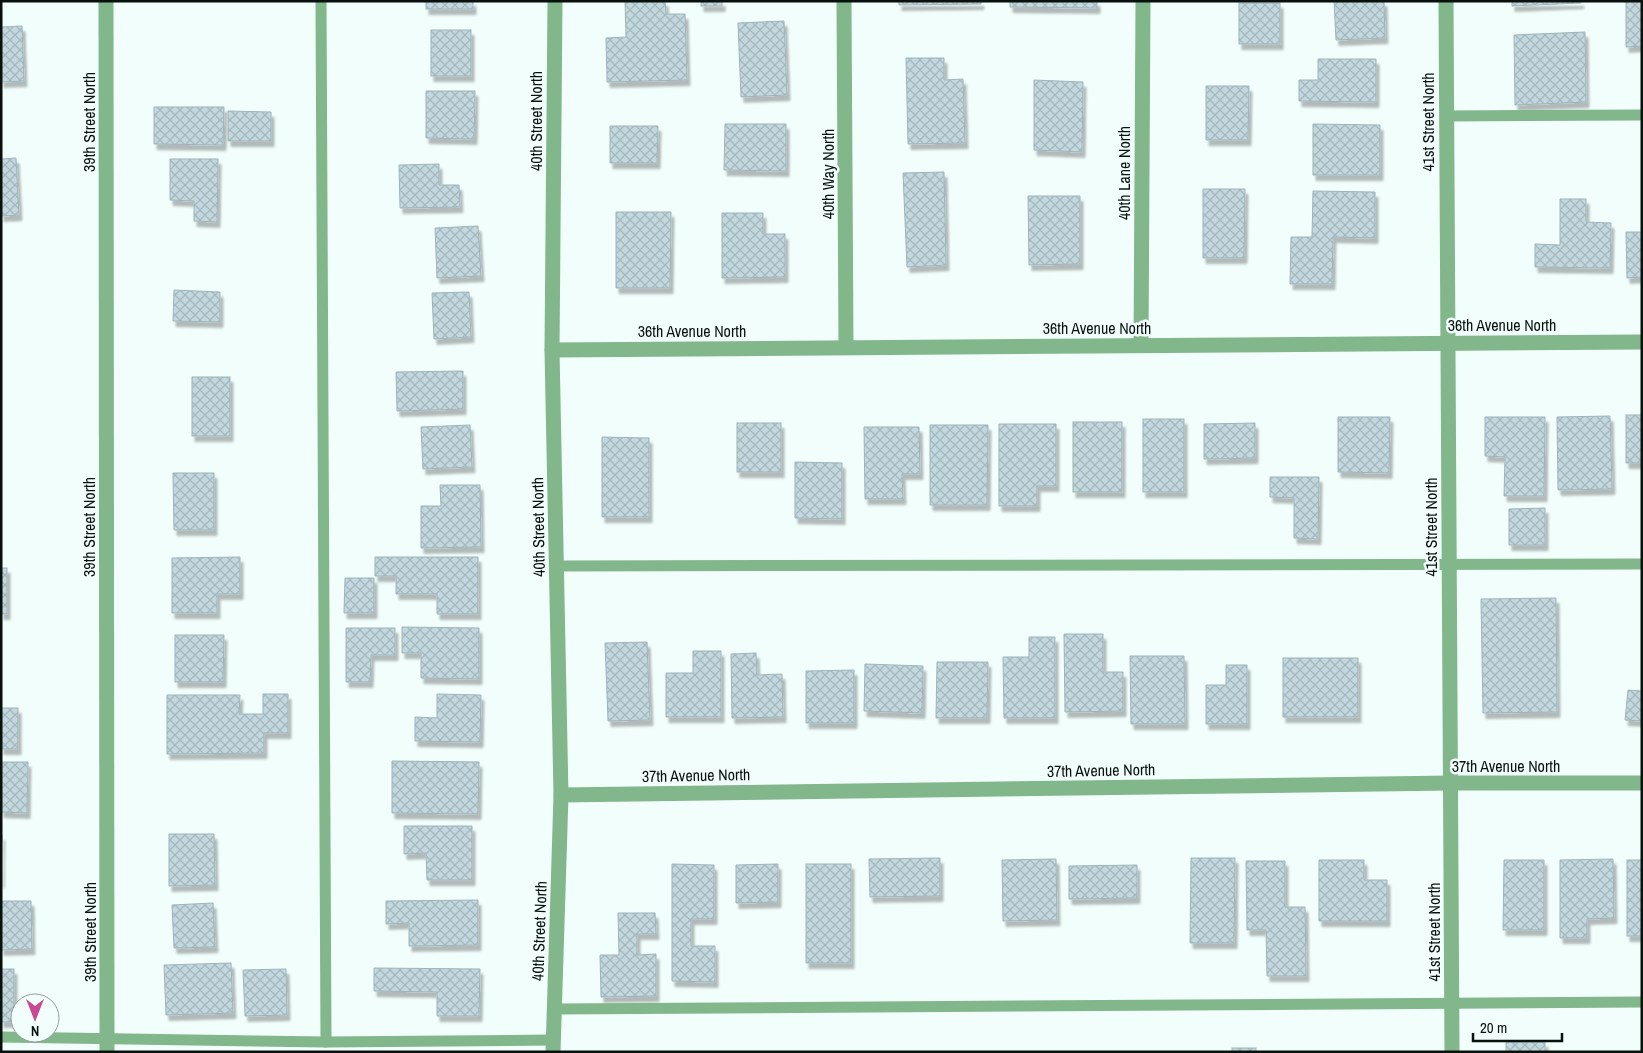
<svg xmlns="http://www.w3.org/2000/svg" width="1643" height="1053" viewBox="0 0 1643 1053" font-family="'Archivo Narrow',sans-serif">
<defs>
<pattern id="building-cross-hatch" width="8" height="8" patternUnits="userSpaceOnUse" patternTransform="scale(1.25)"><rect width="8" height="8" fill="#c2d8de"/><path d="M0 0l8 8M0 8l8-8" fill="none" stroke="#a5b8bd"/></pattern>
<filter id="shadow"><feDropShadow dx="3" dy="5.5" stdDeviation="1" flood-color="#0004"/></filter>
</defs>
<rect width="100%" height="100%" fill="#f1fefb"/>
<!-- building -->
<g fill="url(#building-cross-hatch)" stroke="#9fb4ba" filter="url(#shadow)">
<rect x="426" y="1" width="47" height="8"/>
<path d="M625,1H665L666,14H685L687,80L607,82L606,38L626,37Z"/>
<rect x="701" y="1" width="21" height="5"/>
<path d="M899,1H981V4L899,5Z"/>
<path d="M1010,1H1097V8L1010,7Z"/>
<path d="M1334,1H1384L1385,38L1336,40Z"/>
<path d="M1512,1H1581V3L1512,6Z"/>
<path d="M1626,1H1642V46L1626,47Z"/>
<rect x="1239" y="3" width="41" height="41"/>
<path d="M784,21L787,95L741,97L738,23Z"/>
<path d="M22,26L24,81L1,82V27Z"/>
<rect x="431" y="30" width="40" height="46"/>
<path d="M1585,32L1586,102L1515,105L1514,35Z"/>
<path d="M906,58H944V80L963,79L965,143L908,144Z"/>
<path d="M1318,59H1376V102L1299,101V80H1318Z"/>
<path d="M1034,80L1083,82L1082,152L1034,150Z"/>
<path d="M1206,86H1249L1248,140H1206Z"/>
<path d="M426,91H475L474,139L426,138Z"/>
<path d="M154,107H224L223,145L154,144Z"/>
<path d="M228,111L271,112V141H228Z"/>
<path d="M725,124H786V171L724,170Z"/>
<path d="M1313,124L1380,125V175H1313Z"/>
<path d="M610,126H658L657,163H610Z"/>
<path d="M16,158L19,215L1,216V159Z"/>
<path d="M170,159H218L217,222L194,221V201L170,200Z"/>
<path d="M439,164V185H459L460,207L400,208L399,165Z"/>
<path d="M944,172L946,265L907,267L903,173Z"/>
<path d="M1203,189H1245L1244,258H1203Z"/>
<path d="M1313,191L1375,192V238L1333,237L1332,284H1290L1291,237H1312Z"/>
<path d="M1028,196H1080V264L1029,265Z"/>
<path d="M1560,199H1586V222L1611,223L1610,268L1535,267V244L1560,245Z"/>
<path d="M616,212H671L670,288H616Z"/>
<path d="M722,213H763V234H785V277L722,278Z"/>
<path d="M478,226L481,276L437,278L435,228Z"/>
<path d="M1626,232H1642V277L1627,278Z"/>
<path d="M174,290L220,292V322L173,321Z"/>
<path d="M469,292L471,337L434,339L432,293Z"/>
<path d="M463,371V409L397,411L396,372Z"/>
<rect x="192" y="377" width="38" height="59"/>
<rect x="1626" y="415" width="16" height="48"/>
<path d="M1610,416L1612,489L1558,490L1557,417Z"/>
<path d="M1338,417H1390L1389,473L1338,472Z"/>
<path d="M1485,417H1545L1544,496H1504L1505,457L1485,456Z"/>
<rect x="1143" y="419" width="41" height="73"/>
<rect x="1073" y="422" width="49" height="70"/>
<rect x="737" y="423" width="44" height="49"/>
<path d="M1255,423V458L1204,459V424Z"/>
<path d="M999,424H1056V486H1037V506H999Z"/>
<path d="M470,425L472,467L423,469L421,427Z"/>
<path d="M930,425H988L987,505H930Z"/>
<path d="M864,427H919L920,474H902L903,499H865Z"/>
<path d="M602,437L649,438V517H602Z"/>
<path d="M795,462L842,463V519L795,518Z"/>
<path d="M173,473H214V530H174Z"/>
<path d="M1270,477H1319L1318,539L1294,538V498L1270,497Z"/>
<path d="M440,485H480L481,547L421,548V506H441Z"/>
<path d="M1545,508V545H1509V509Z"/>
<path d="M240,557V594H217V613H172V558Z"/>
<path d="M375,557H478V614H437V594H396V576H375Z"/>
<rect x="1" y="568" width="6" height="46"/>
<path d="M345,578H374V613H344Z"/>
<path d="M1556,598L1557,712L1483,713L1481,599Z"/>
<path d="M402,627L479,628V679L421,678V653H402Z"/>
<path d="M346,628H395V655H371L370,682H346Z"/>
<path d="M1064,634H1103V672H1123V711L1065,712Z"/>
<path d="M175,635H224L223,682H175Z"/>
<path d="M1029,637H1055V718H1004L1003,657H1029Z"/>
<path d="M647,642L650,720L608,721L605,643Z"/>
<path d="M693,651H721V717H666V673H693Z"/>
<path d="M756,653L757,675L782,674L783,717L732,718L731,654Z"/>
<path d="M1130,656H1184L1185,724H1131Z"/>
<rect x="1283" y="658" width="75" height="59"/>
<path d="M937,662H988L987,718H936Z"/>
<path d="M865,664L923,666L922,713L864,711Z"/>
<path d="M1226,665H1247V724H1206V685H1226Z"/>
<path d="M854,670V723H806V671Z"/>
<path d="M1628,690L1642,691V721L1625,720Z"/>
<path d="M263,694H288V733H264V753L167,754V695H240L239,714H263Z"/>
<path d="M437,694L481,695L480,742L415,741V717L437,718Z"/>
<rect x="1" y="708" width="17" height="41"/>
<path d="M392,761L479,762L478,814L392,813Z"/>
<path d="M1,762H28L27,813L1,812Z"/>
<path d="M404,826H472V880H427L426,853L404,854Z"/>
<path d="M169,834H214L215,885L169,886Z"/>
<path d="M1,835H2L1,883Z"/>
<path d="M940,858V896L870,897L869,859Z"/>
<path d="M1191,858H1235L1234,943H1190Z"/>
<path d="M1056,859L1057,920L1003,921L1002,860Z"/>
<path d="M1613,859L1614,918L1587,919V938H1560V860Z"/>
<path d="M1319,860H1364V880H1387V921H1319Z"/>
<path d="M1504,860H1544V930H1503Z"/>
<rect x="1627" y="860" width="15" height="76"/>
<path d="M1246,861H1285V907H1305L1306,976H1267L1266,930H1247Z"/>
<path d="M672,864L714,865V919H691V946H715V982L672,981Z"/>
<path d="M778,864V902L736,903V865Z"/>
<rect x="806" y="864" width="45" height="99"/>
<path d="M1137,865V898L1069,899V866Z"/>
<path d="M478,900V945L409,946V923L386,924V901Z"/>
<path d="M1,901H31L32,949L1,950Z"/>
<path d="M213,903L215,947L174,948L172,905Z"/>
<path d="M618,913H655L656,934H637V955L656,954V996L601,997L600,955H619Z"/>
<path d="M231,963L233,1013L166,1015L164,965Z"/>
<path d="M374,968L480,969L479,1016H437V992L374,991Z"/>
<rect x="1" y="969" width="13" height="53"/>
<path d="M286,969L287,1015L245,1016L243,970Z"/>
<rect x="1506" y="1042" width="39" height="10"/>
<rect x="1232" y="1048" width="24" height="4"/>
</g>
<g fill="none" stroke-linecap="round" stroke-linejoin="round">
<!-- service -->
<g stroke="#82b78b" stroke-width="11">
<path d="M321,1L326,1042"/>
<path d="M1446,116L1642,115"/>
<path d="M557,566L1642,564"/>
<path d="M554,1009L1642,1002"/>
<path d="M1,1037L326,1042L553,1040"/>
</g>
<!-- minor -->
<g stroke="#82b78b" stroke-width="15">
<path d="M106,1L107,1052"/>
<path d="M844,1L846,347"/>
<path d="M1446,1L1452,1052"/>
<path d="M1141,345L1143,1"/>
<path d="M552,350L1642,342"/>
<path d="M561,795L1451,783H1642"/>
<path d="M553,1052L561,795L552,350L555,1"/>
</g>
</g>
<g text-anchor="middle" stroke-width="5" stroke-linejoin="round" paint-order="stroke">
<!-- street labels -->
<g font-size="16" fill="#09110f" stroke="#f1fefb">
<text transform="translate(536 121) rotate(-90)" y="6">40th Street North</text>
<text transform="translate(89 122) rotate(-90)" y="6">39th Street North</text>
<text transform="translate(1428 122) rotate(-90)" y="6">41st Street North</text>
<text transform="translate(1124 173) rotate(-90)" y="6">40th Lane North</text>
<text transform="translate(828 174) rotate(-90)" y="6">40th Way North</text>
<text x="1502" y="331">36th Avenue North</text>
<text x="1097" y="334">36th Avenue North</text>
<text x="692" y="337">36th Avenue North</text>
<text transform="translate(89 527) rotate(-90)" y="6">39th Street North</text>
<text transform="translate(538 527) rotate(-91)" y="6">40th Street North</text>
<text transform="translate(1431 527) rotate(-90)" y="6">41st Street North</text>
<text x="1506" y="772">37th Avenue North</text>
<text transform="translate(1101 770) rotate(-1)" y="6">37th Avenue North</text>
<text transform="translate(696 775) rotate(-1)" y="6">37th Avenue North</text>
<text transform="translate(539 931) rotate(-88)" y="6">40th Street North</text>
<text transform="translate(90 932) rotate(-90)" y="6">39th Street North</text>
<text transform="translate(1434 932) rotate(-90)" y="6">41st Street North</text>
</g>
</g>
<!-- border -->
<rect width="1643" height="1053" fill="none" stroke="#09110f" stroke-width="5"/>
<!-- north arrow -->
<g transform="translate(35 1018) rotate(180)"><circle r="24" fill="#f1fefb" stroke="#949f9d"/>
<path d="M0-4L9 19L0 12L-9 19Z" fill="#c74996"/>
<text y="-8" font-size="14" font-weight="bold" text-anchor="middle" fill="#09110f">N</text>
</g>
<!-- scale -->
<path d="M1473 1033v8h89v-8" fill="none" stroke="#09110f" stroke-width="2.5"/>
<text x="1480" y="1033" font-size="15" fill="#09110f" stroke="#f1fefb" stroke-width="4" paint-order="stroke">20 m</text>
</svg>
